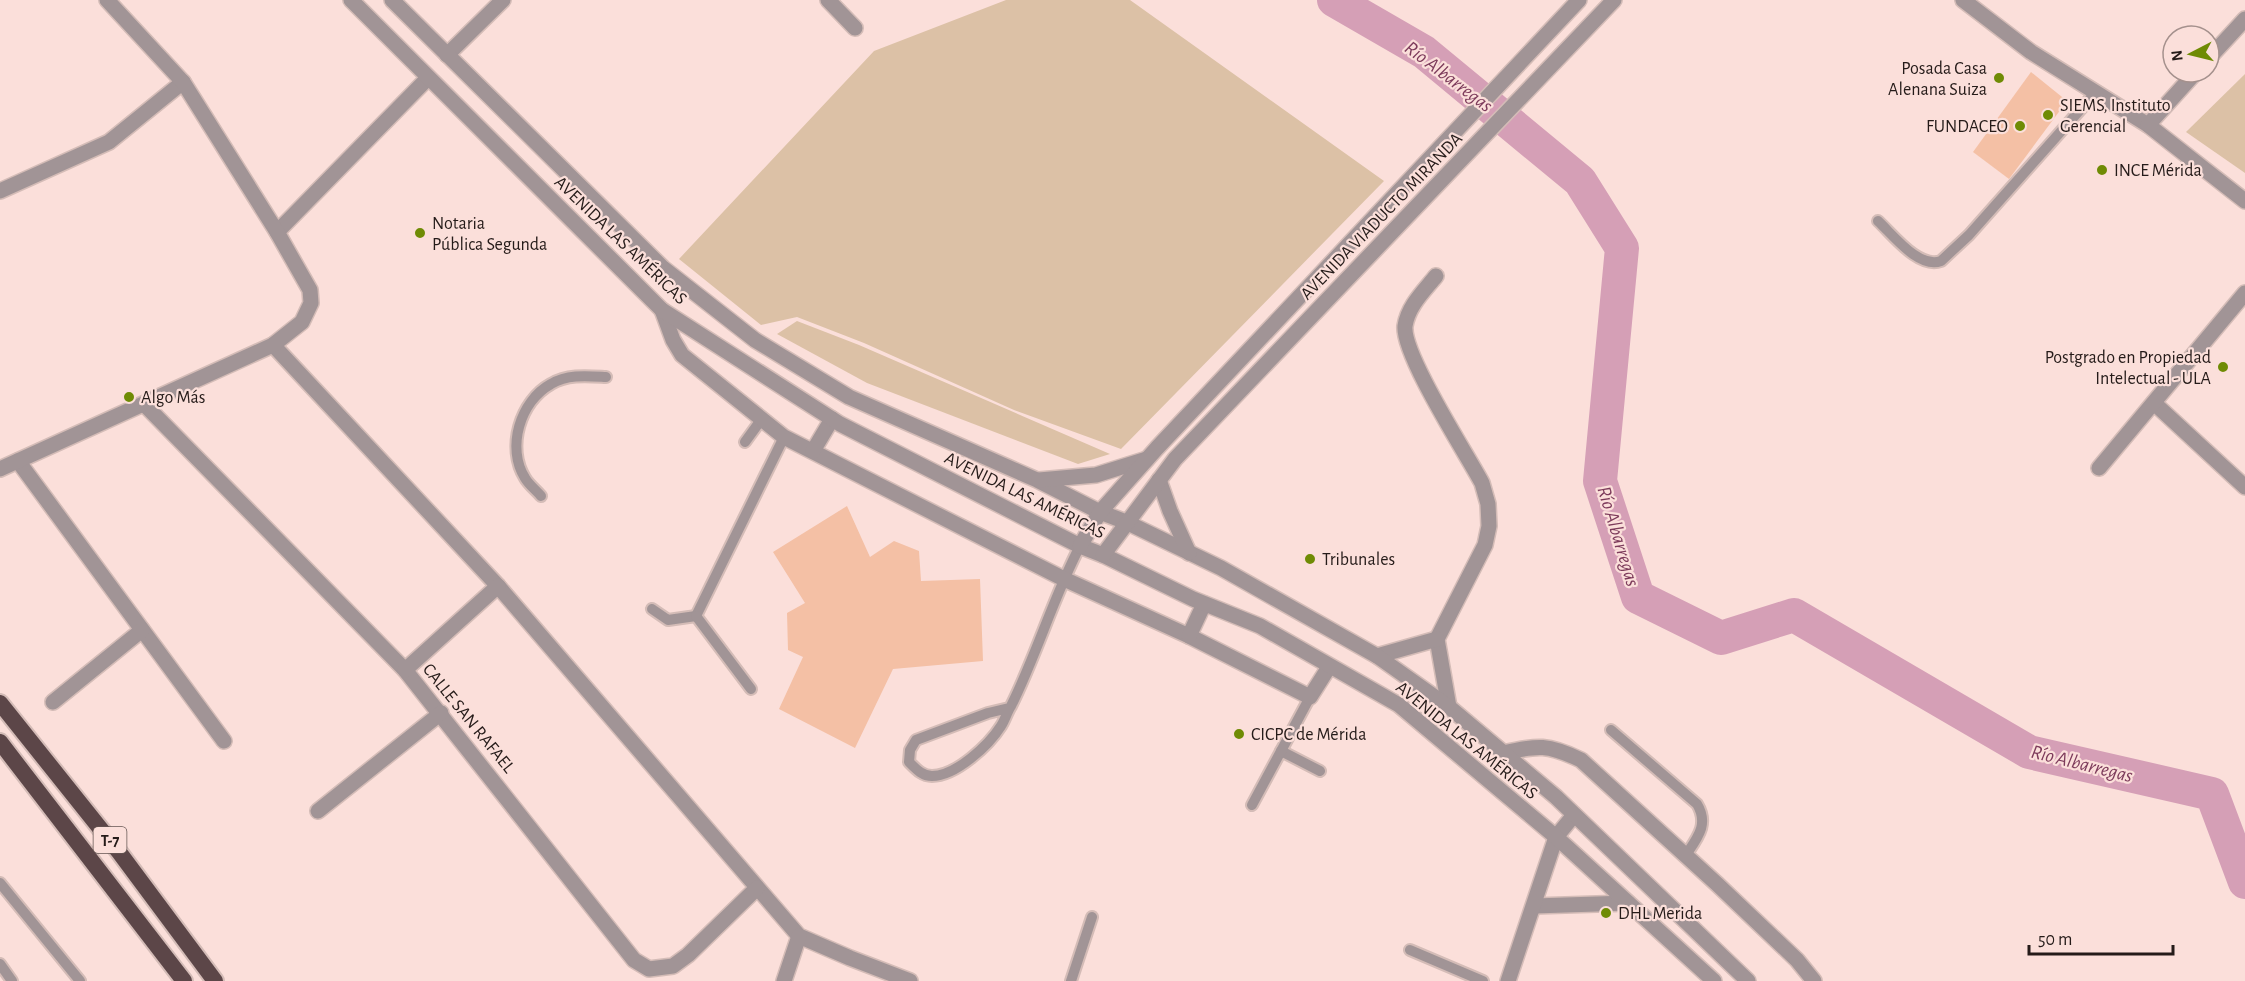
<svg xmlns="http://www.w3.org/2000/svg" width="2245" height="981" viewBox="0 0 2245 981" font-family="'Alegreya Sans',sans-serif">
<rect width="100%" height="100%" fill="#fbdfda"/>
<!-- green -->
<g fill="#dcc1a6">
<path d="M1006,0H1130L1384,181L1121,449L1014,410L864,343L797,317L761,325L679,259L874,51Z"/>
<path d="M2245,74V173L2186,132Z"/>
<path d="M797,321L859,345L1110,454L1078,464L867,383L777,334Z"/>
</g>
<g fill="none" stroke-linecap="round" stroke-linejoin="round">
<!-- river -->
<path stroke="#d59fb6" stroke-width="34" d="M1334,0L1424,52L1580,181L1622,248L1600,481L1638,597L1721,638L1794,615L2029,752L2212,794L2245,882"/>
</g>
<!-- building -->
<g fill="#f4c0a5">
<path d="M2031,72L2067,101L2009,179L1973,152Z"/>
<path d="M847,506L870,557L894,541L919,551L921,581L980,579L983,661L893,669L855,748L779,709L803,657L788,650L787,613L805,603L773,552Z"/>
</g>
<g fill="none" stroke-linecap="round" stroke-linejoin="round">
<!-- service casing -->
<g stroke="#d4bcb7" stroke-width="14">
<g id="service">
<path d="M1878,221C1894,236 1919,269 1941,261L1969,235L2096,92"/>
<path d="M745,442L761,420"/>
<path d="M541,496C536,490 529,485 525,478C506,448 520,401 551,384C568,374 587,376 606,377"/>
<path d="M652,609L668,620L696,616"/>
<path d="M696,616L784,437"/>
<path d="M696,616L751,689"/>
<path d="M1009,708L988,713L916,740L910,750L909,762C916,769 922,776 932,776C956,776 989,745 1001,726C1005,720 1007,712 1011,706C1037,654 1053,598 1080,546"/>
<path d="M1611,730L1697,804C1709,824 1698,837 1686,855"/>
<path d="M1281,751L1320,771"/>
<path d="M1252,805L1310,697"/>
<path d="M0,883L80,981"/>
<path d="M1410,950L1483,981"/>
<path d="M0,964L12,981"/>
<path d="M1071,981L1092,917"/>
</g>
</g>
<!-- minor casing -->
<g stroke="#d4bcb7" stroke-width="18">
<g id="minor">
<path d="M828,0L855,28"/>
<path d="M1963,0L2031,52L2148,125L2245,201"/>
<path d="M447,55L503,0"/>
<path d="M2209,58L2245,19"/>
<path d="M2148,125L2196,72"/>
<path d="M0,191L109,142L183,82"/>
<path d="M277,232L428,78"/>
<path d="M1436,276C1424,291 1408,306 1405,326C1402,354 1466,453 1482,483L1488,504L1489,526L1485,545L1437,639L1449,707"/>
<path d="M662,310L673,340L682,355L784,437L1064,579L1189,636L1310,697L1329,667"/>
<path d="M273,345L498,586L799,936L850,958L910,981"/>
<path d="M2154,403L2245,487"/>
<path d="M145,405L405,670L634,960L649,969L673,966L688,955L757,888"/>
<path d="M813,451L832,419"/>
<path d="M18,461L224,741"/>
<path d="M2099,468L2245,293"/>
<path d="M0,469L273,345L302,322L311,303L310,290L277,232L183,82L107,0"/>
<path d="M1189,636L1204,604"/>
<path d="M1377,656L1437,639"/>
<path d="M405,670L498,586"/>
<path d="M53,702L142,630"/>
<path d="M1503,753C1538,745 1548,744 1581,760L1717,884L1797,960L1814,981"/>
<path d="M318,811L441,713"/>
<path d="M1534,906L1628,903"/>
<path d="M784,981L799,936"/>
<path d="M1508,981L1556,837L1574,815"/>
</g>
</g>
<!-- tertiary casing -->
<g stroke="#d4bcb7" stroke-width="18">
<g id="tertiary">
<path d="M351,0L662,310L840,424L1080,546L1103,555L1193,599L1260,626L1399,705L1556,837L1714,981"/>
<path d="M392,0L663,268L755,340L849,397L1037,480L1100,512L1126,522L1221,568L1377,656L1449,707L1556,797L1748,981"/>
<path d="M1039,480L1096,475L1147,459"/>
<path d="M1159,480L1170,511L1189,553"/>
<path d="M1080,546L1100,512L1157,448L1579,0"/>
<path d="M1103,555L1175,459L1614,0"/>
</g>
</g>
<!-- trunk casing -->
<g stroke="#d4bcb7" stroke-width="20">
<g id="trunk">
<path d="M0,703L119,852L215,981"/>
<path d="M0,742L184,981"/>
</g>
</g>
<!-- service -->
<use href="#service" stroke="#a19496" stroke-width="10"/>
<!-- minor -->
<use href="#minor" stroke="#a19496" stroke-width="15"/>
<!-- tertiary -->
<use href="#tertiary" stroke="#a19496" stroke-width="15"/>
<!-- trunk -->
<use href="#trunk" stroke="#5c4648" stroke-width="16"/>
</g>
<!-- markers -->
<g fill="#6f8b04" stroke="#fbdfda" stroke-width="2">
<circle cx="1999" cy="78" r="6"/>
<circle cx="2048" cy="115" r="6"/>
<circle cx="2020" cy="126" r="6"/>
<circle cx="2102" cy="170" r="6"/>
<circle cx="420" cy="233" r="6"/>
<circle cx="2223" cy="367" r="6"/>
<circle cx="129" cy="397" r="6"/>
<circle cx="1310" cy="559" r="6"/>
<circle cx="1239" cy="734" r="6"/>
<circle cx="1606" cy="913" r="6"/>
</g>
<g text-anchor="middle" stroke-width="4.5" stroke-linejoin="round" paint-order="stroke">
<!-- shield labels -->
<rect fill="#fbdfda" stroke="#655653" stroke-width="1.5" x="93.5" y="827" width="33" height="26" rx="4.5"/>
<g font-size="16" font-weight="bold" fill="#251b19">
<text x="110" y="846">T-7</text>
</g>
<!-- poi labels -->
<g font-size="18" fill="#251b19" stroke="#fbdfda" text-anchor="start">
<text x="1987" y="74" text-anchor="end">Posada Casa<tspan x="1987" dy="21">Alenana Suiza</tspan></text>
<text x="2060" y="111">SIEMS, Instituto<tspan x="2060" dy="21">Gerencial</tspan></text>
<text x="2008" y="132" text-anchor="end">FUNDACEO</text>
<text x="2114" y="176">INCE Mérida</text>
<text x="432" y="229">Notaria<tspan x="432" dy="21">Pública Segunda</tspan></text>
<text x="2211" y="363" text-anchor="end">Postgrado en Propiedad<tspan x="2211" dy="21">Intelectual - ULA</tspan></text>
<text x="141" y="403">Algo Más</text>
<text x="1322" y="565">Tribunales</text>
<text x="1251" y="740">CICPC de Mérida</text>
<text x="1618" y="919">DHL Merida</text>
</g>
<!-- street labels -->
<g font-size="18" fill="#251b19" stroke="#fbdfda">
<text transform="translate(1381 216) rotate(-46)" y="6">AVENIDA VIADUCTO MIRANDA</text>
<text transform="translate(621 240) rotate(44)" y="6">AVENIDA LAS AMÉRICAS</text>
<text transform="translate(1025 495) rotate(26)" y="6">AVENIDA LAS AMÉRICAS</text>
<text transform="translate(469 718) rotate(51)" y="6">CALLE SAN RAFAEL</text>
<text transform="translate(1467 740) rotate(39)" y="6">AVENIDA LAS AMÉRICAS</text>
</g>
<!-- water labels -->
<g font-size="20" font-style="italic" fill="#7d3b5b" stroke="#fbdfda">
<text transform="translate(1449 76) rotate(37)" y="7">Río Albarregas</text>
<text transform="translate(1619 536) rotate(73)" y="7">Río Albarregas</text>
<text transform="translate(2082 763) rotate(14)" y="7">Río Albarregas</text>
</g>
</g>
<!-- north arrow -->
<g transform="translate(2191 54) rotate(263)"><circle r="28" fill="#fbdfda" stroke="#a5918d" stroke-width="1.5"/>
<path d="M0-4.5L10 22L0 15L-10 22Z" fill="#6f8b04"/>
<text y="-9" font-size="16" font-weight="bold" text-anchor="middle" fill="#251b19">N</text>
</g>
<!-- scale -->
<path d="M2029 945v9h144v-9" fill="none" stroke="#251b19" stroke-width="3"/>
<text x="2038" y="945" font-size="18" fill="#251b19" stroke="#fbdfda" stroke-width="4.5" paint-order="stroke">50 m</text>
</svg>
